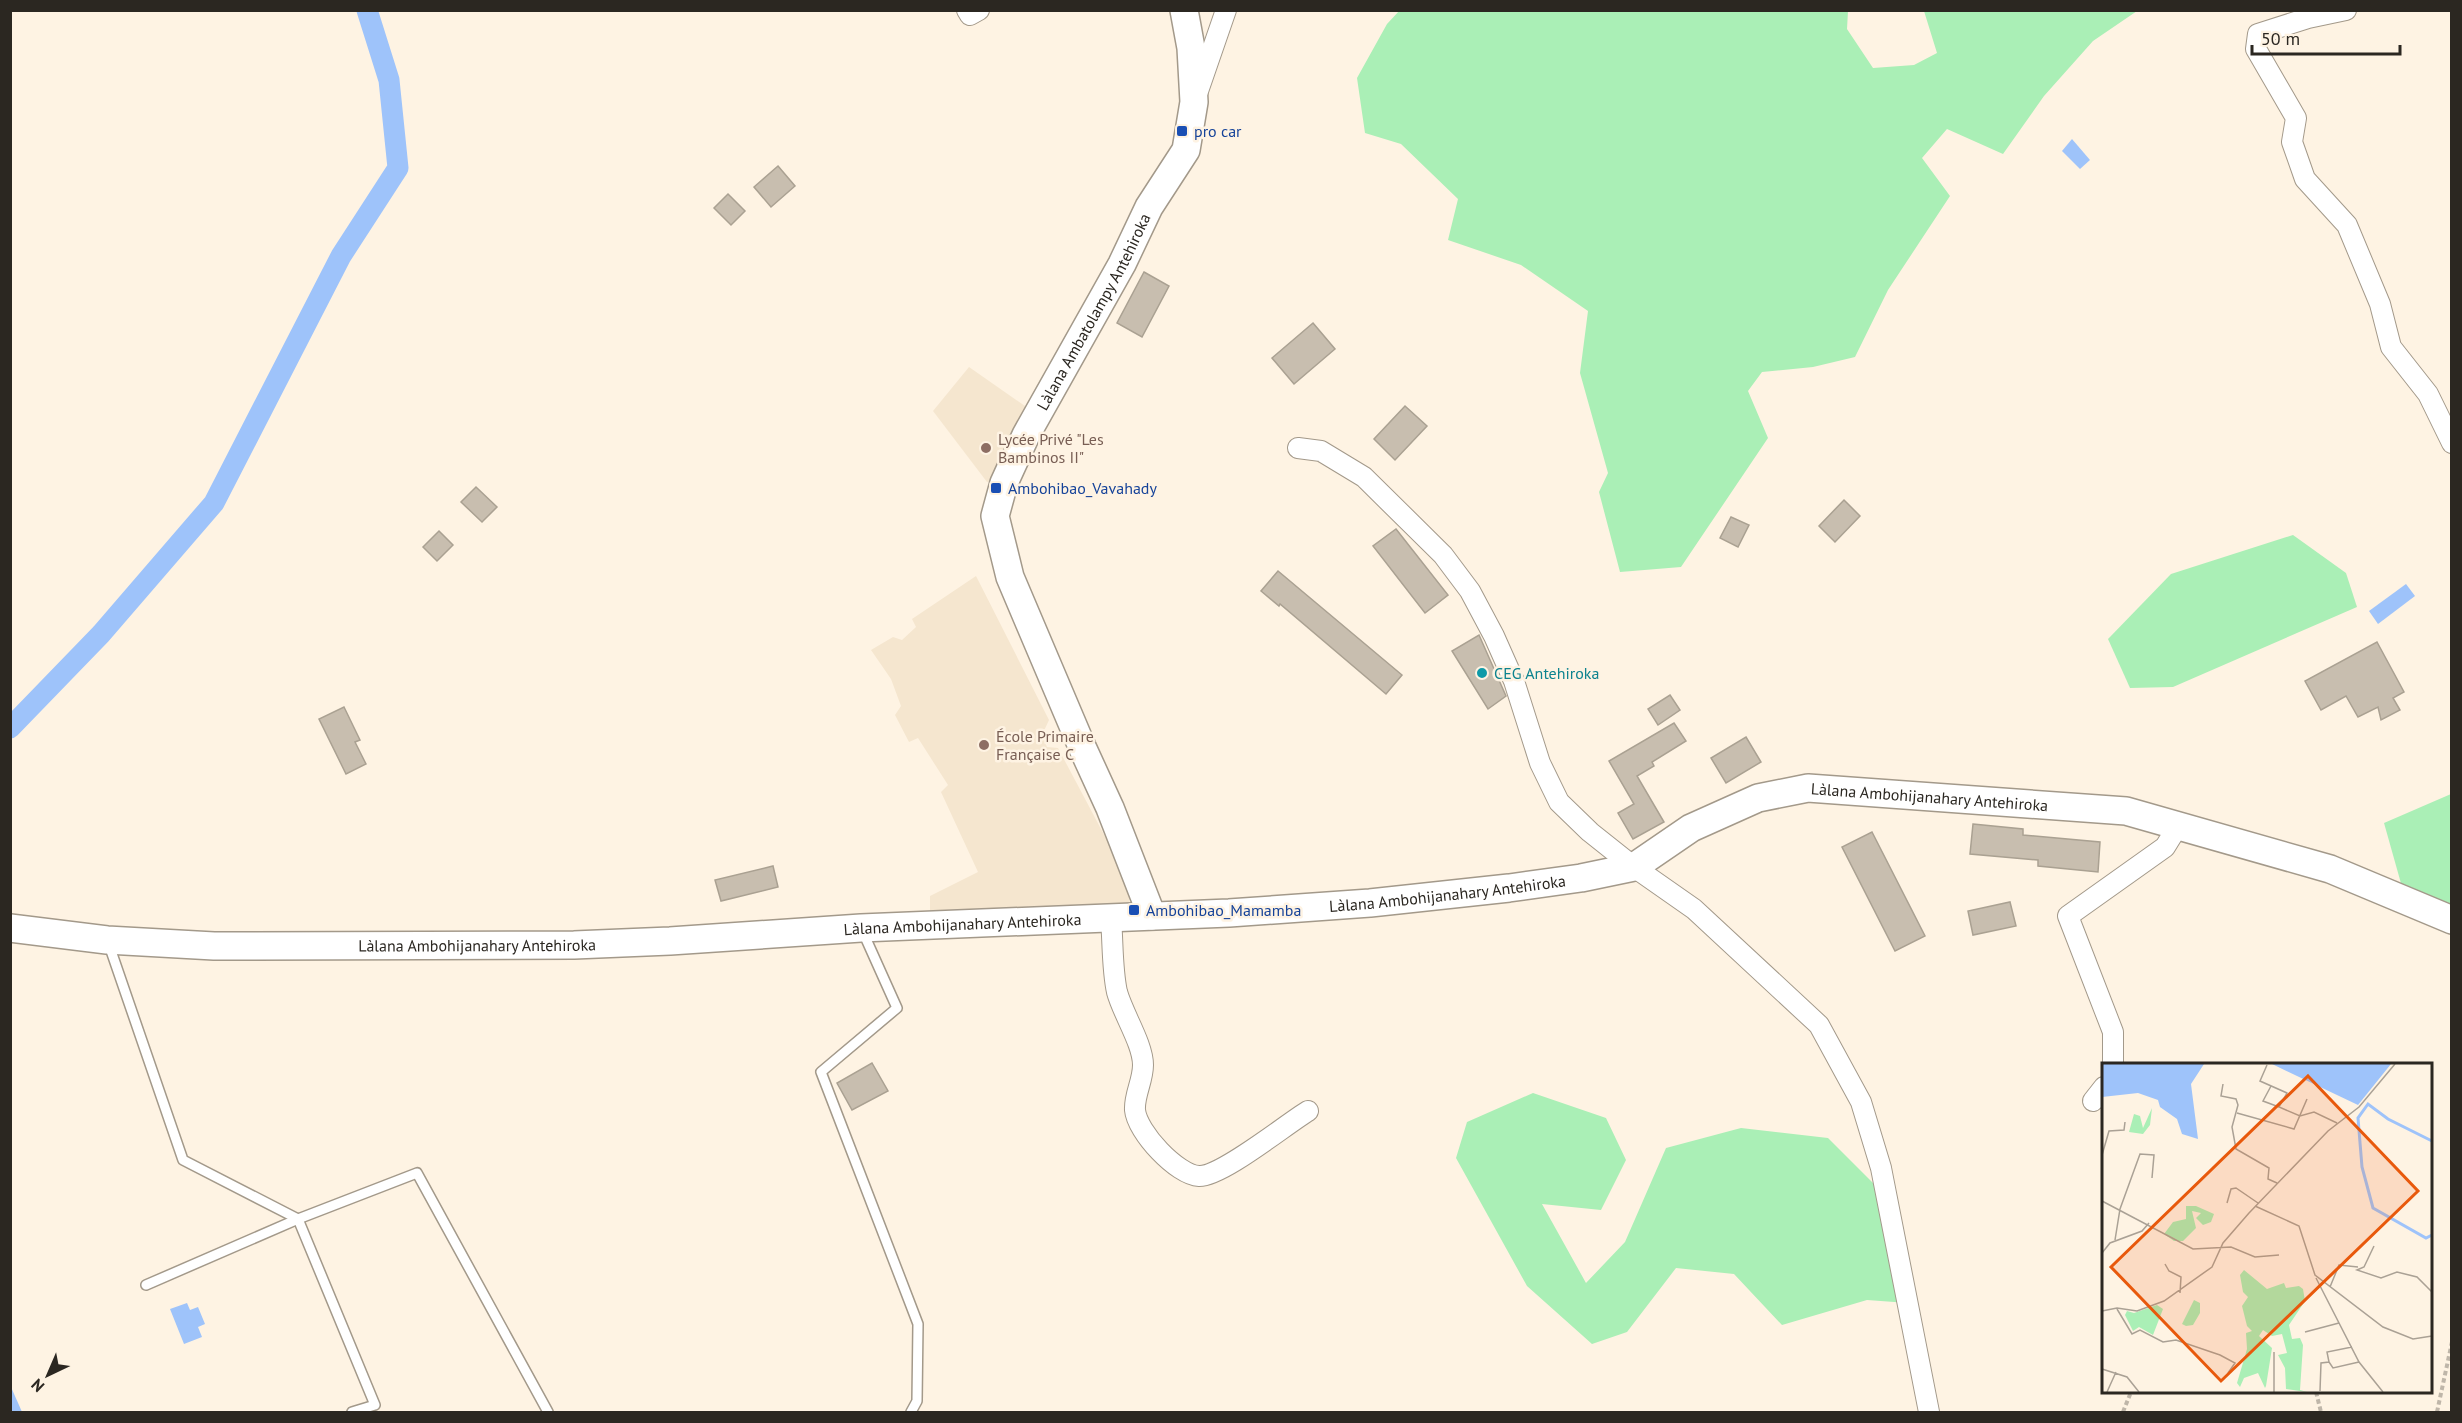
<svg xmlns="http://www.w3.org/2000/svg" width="2462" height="1423" viewBox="0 0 2462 1423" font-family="'PT Sans',sans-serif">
<rect width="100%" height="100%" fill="#fef3e3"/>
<!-- built -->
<g fill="#f5e6cf">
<path d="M969,367L1025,406L1027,416L996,480L987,482L933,411Z"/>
<path d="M976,576L1049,720L1042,735L1047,747L1058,748L1127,878L1130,906L930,916V896L978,872L941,792L948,785L918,738L909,742L895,715L901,706L891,679L871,650L893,637L902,640L916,627L912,619Z"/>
</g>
<!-- green -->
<g fill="#aaefb6">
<path d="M1400,10L1848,11L1847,29L1873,68L1914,65L1937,53L1924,11H2137L2093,41L2044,96L2003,154L1947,129L1922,158L1950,196L1888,290L1855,357L1813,367L1762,372L1748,391L1768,438L1681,567L1620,572L1599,492L1608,473L1580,373L1588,311L1521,265L1448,240L1458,199L1401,144L1365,133L1357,78L1387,24Z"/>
<path d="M2293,535L2346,573L2357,607L2173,687L2130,688L2108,639L2171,574Z"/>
<path d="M2451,794V910L2402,887L2384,823Z"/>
<path d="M1533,1093L1606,1118L1626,1160L1601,1210L1542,1204L1586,1283L1625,1242L1666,1148L1741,1128L1828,1138L1887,1197L1908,1303L1867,1300L1782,1325L1734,1274L1676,1268L1627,1332L1592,1344L1527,1286L1456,1158L1467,1122Z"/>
</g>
<!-- water -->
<g fill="#9ec3fa">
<path d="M2072,139L2090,160L2080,169L2062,151Z"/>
<path d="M2406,584L2415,596L2378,624L2369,611Z"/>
<path d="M187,1303L190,1310L198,1307L205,1324L198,1327L202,1337L184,1344L170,1309Z"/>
<path d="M10,1387H11L22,1412H11Z"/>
</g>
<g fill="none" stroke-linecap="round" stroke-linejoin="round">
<!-- canal -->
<path stroke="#9ec3fa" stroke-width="21" d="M10,728L101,634L214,503L341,256L398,168L389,80L367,10"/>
</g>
<!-- building -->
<g fill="#c8beaf" stroke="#aaa192" stroke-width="1.5">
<path d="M778,166L795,186L771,207L754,187Z"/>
<path d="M728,194L745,211L731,225L714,208Z"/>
<path d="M1144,272L1169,286L1142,337L1117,323Z"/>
<path d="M1313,323L1335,349L1294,384L1272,358Z"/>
<path d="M1405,406L1427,426L1395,460L1374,439Z"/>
<path d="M476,487L497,507L482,522L461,502Z"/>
<path d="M1844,500L1860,516L1835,542L1819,526Z"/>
<path d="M1731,517L1749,525L1738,547L1720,538Z"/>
<path d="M1396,529L1448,595L1425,613L1373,546Z"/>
<path d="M439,531L453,545L437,561L423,547Z"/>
<path d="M1278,571L1402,675L1386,694L1280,604L1279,606L1261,591Z"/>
<path d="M1479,635L1506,696L1488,709L1452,651Z"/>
<path d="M2377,642L2404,692L2393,698L2400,710L2381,720L2378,707L2358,717L2346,696L2321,710L2305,681Z"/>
<path d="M1670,695L1680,710L1658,725L1648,709Z"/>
<path d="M344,707L360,740L355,742L366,764L346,774L319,719Z"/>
<path d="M1674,723L1686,741L1652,762L1654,766L1637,776L1664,822L1633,839L1618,813L1634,804L1609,761Z"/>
<path d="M1746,737L1761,762L1726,783L1711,758Z"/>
<path d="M1973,824L2023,829V835L2100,842L2098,872L2038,866V860L1970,854Z"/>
<path d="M1872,832L1925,936L1895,951L1842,847Z"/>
<path d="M773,866L778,887L721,901L715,880Z"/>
<path d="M2010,902L2016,926L1973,935L1968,911Z"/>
<path d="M872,1063L888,1091L852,1110L837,1083Z"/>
</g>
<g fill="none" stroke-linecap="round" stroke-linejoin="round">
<!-- lane casing -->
<g stroke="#a3998a" stroke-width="12">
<g id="lane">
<path d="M862,930L897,1008L821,1072L918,1324L917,1401L911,1412"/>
<path d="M108,942L183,1160L298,1219L375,1405L352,1412"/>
<path d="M146,1285L298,1219L417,1173L548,1412"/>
</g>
</g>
<!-- street casing -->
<g stroke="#a3998a" stroke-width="22">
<g id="street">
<path d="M967,10L970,15L979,10"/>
<path d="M2346,10L2308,18L2258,34L2256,49L2296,118L2292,142L2305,179L2347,225L2380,304L2391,347L2428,394L2452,443"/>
<path d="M1197,94L1226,10"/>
<path d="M1298,448L1321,451L1364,477L1443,555L1470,591L1494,636L1514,681L1540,763L1559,802L1590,832L1634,867L1694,909L1819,1025L1861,1102L1881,1168L1929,1412"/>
<path d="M1111,919C1113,943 1112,969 1117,992C1123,1014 1143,1044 1143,1065C1143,1081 1134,1095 1135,1110C1137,1132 1177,1175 1199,1176C1221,1177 1285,1125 1308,1111"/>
<path d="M2113,1064V1032L2068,916L2165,847L2178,826"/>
<path d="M2093,1101L2104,1087"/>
</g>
</g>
<!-- secondary casing -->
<g stroke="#a3998a" stroke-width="30">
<g id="secondary">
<path id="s1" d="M1152,916L1110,808L1083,749L1010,577L995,516L1004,483L1026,435L1122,264L1149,207L1186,150L1194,102L1191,48L1184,10"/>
<path id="s2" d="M10,928L107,940L214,946L574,945L670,941L861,928L1229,913L1370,903L1509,888L1581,878L1634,867L1691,828L1758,798L1808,788L2126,811L2330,869L2452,920"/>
</g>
</g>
<!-- path -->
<g stroke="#bfb6a9" stroke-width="4" stroke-dasharray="4.5 3" stroke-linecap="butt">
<path d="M2316,1392L2321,1412"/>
<path d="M2123,1412L2131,1392"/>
<path d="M2437,1412L2452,1342"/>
</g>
<!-- lane -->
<use href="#lane" stroke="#fff" stroke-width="9"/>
<!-- street -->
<use href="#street" stroke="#fff" stroke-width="20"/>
<!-- secondary -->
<use href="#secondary" stroke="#fff" stroke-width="27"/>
</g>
<!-- markers -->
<g fill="#1a4fb4" stroke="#fef3e3" stroke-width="2">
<rect x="1176" y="125" width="12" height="12" rx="3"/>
<rect x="990" y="482" width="12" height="12" rx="3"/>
<rect x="1128" y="904" width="12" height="12" rx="3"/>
</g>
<g fill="#8d6e63" stroke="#fef3e3" stroke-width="2">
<circle cx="986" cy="448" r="6"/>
<circle cx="984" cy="745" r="6"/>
</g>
<circle fill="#0f9aa8" stroke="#fef3e3" stroke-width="2" cx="1482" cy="673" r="6"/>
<g text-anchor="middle" stroke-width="5" stroke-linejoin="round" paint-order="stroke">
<!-- transit labels -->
<g font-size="16" fill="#164399" stroke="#fef3e3" text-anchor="start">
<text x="1194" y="137">pro car</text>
<text x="1008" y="494">Ambohibao_Vavahady</text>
<text x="1146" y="916">Ambohibao_Mamamba</text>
</g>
<!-- street labels -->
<g font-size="16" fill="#2b2721" stroke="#fef3e3">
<text dy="6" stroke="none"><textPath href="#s1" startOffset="658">Làlana Ambatolampy Antehiroka</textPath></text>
<text dy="6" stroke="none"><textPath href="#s2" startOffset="1944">Làlana Ambohijanahary Antehiroka</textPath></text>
<text dy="6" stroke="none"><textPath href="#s2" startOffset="1440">Làlana Ambohijanahary Antehiroka</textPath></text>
<text dy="6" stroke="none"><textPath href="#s2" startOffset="954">Làlana Ambohijanahary Antehiroka</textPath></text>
<text dy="6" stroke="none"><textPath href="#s2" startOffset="468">Làlana Ambohijanahary Antehiroka</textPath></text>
</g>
<!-- education labels -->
<g font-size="16" fill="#785e54" stroke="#fef3e3" text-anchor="start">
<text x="998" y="445">Lycée Privé "Les<tspan x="998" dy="18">Bambinos II"</tspan></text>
<text x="996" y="742">École Primaire<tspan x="996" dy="18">Française C</tspan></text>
</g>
<!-- culture labels -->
<g font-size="16" fill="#0d838f" stroke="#fef3e3" text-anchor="start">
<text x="1494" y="679">CEG Antehiroka</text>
</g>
</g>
<!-- overview -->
<g transform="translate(2102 1063)">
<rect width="330" height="330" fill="#fef3e3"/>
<path d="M50,45L48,62L41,71L27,69L32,51L38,53L41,65ZM84,143H94L112,151L109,159L101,162L94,155L99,150L90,148L94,165L81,178H72L62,171L71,159L84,156ZM142,207L165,226L182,220L184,225L197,223L201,226L203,238L187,262L190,276L198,275L201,282L198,327L205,329L184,326L183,305L176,292L185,290L180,271L170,273L161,267L157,273L170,285L164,323L163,325L156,310L142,315L138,324L135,320L145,286L144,270L150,268L145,263L140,243L146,234L141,229L138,212ZM92,237L98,240V250L91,262L84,263L80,261ZM55,242L61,246L51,272L37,264L31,268L23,252L25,248L32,250Z" fill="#aaefb6"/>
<path d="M0,1H102L89,21L96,76L80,71L75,56L58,44L56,37L36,30L0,34ZM170,1H289L256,42Z" fill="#9ec3fa"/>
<path fill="none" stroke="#9ec3fa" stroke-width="3" d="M330,78L286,56L266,41L256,55L260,104L271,145L324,175L330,172"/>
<path fill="none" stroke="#aaa195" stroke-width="1.5" d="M165,2L158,18L185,30L177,44L198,53L212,49L235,60M121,21L119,33L134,36L136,42L130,64L134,86L167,105L166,116L175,120M169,23L161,38L177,44M135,50L192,66L205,36M0,91V145M0,92L7,68L22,67L23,59M0,138L91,186L129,184L153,194L177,192M125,140L129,126L134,125L156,140M153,143L197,163L213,212L281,264L311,276L330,273M13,177L18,146L38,91L52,92L50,115M272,183L262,204L255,207L279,215L295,209L315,214L330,229M0,190L8,180L40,168L47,160M63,201L67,208L79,214L78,230M214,215L257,299L281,329M228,224L237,202L256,204M15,246L30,271L38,267L61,279L74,277L118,292L133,300L126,310M0,248L15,245L35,248L62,238L110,204L121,180L147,150L226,68L257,44L293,1M203,269L237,260M172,289V329M227,299L231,305L257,299M0,306L25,314L37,329M218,328L219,300L227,299L225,289L250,284M5,329L14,309"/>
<path fill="#e8590c" fill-opacity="0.15" stroke="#e8590c" stroke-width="3" d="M206,13L316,128L119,318L9,204Z"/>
<rect width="330" height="330" fill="none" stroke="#2b2721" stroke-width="3"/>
</g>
<!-- border -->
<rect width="2462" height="1423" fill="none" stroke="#2b2721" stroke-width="24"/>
<!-- north arrow -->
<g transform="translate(48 1375) rotate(224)" stroke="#fef3e3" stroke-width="4.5" paint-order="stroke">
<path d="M0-4.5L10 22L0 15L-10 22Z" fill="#2b2721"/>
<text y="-9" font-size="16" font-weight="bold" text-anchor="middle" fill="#2b2721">N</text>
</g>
<!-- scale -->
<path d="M2252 45v9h148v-9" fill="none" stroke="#2b2721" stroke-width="3"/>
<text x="2261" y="45" font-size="18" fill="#2b2721" stroke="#fef3e3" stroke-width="4.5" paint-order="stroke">50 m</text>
</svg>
